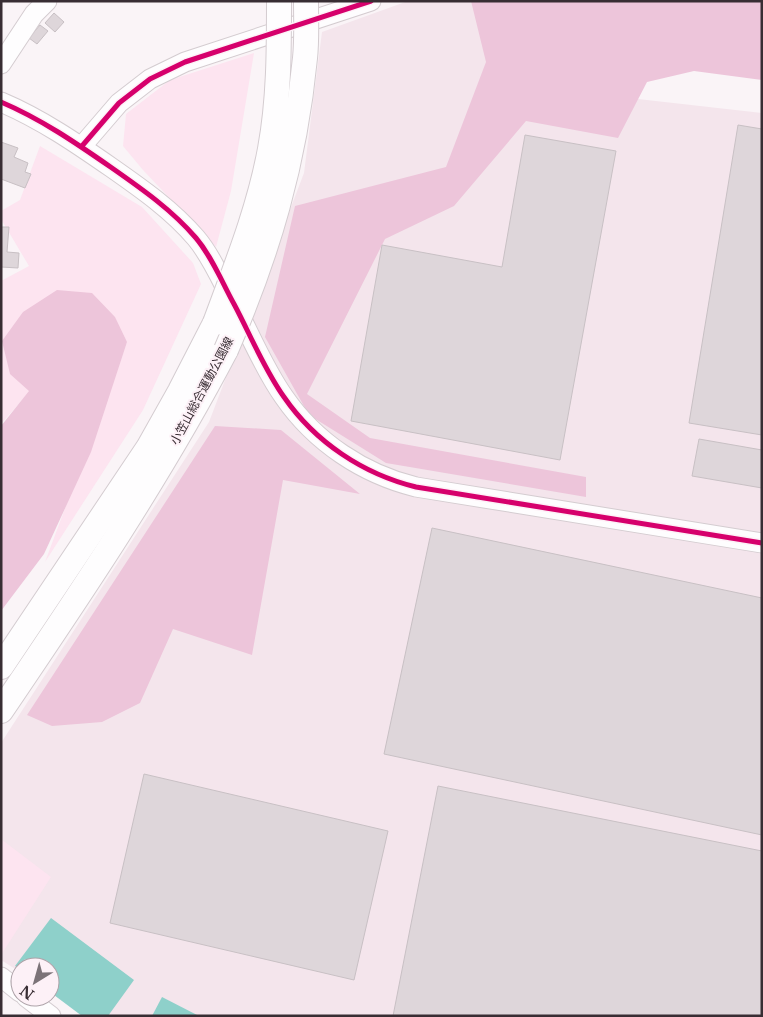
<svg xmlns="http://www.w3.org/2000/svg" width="763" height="1017" viewBox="0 0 763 1017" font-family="'Libre Baskerville','Noto Sans JP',serif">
<rect width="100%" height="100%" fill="#faf4f7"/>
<!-- built -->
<path fill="#f4e5ec" d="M408,1H505L617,135L638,99L762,113V1016H90L50,967H20V972L1,960V743L209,422L304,173L322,32Z"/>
<!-- green -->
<g fill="#fde4f0">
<path d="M254,53L231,191L216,247L143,170L123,146L126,114L170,80Z"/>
<path d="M40,146L142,207L193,263L201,284L143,410L45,562L127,342L30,391L1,424V281L29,266L1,219V211L20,200Z"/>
<path d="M1,839L51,877L1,955Z"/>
</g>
<!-- forest -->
<g fill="#edc5da">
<path d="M471,1H762V80L694,71L647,82L618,138L526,121L454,206L385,239L307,394L370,438L586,477V497L386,463L309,415L265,337L295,206L446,167L486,62Z"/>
<path d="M57,290L92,293L115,317L127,342L91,452L44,554L1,611V426L29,391L10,374L2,341L23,312Z"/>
<path d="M215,426L281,430L360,494L283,480L252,655L173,629L140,703L102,722L52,726L27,715Z"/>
</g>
<!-- water -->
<g fill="#8ed0ca">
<path d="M51,918L134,980L108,1016H82L50,992V967H20V969L15,966Z"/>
<path d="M162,997L199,1016H152Z"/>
</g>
<!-- building -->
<g fill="#ded6da" stroke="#c8c0c4">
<path d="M54,13L64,22L55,32L45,23Z"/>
<path d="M40,25L48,31L37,44L29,38Z"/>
<path d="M738,125L762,129V435L689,423Z"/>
<path d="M525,135L616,151L560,460L351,421L382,245L502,267Z"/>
<path d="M1,142L18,148L14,157L28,163L25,172L31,174L25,188L1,179Z"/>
<path d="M1,227H9L7,252L19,253L18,268L1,267Z"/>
<path d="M699,439L762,450V488L692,476Z"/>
<path d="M432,528L762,598V835L384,754Z"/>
<path d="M144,774L388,831L354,980L110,923Z"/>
<path d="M438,786L762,851V1016H393Z"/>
</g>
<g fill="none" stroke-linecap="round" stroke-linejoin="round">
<!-- minor casing -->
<g stroke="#d4ccd0" stroke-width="21">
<g id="minor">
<path d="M1,64L34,14L47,1"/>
<path d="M1,102C41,119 76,143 112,168C142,189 172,210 196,238C212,257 222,282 234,304C250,334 264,369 284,397C315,442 363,474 416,487L762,543"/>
<path d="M82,146L119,103L150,79L185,62L371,1"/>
<path d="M1,977L20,992"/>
<path d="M26,997L51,1016"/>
</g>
</g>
<!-- major casing -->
<g stroke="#d4ccd0" stroke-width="26">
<g id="major">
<path d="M1,667L148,448L180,391L215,323"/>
<path d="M1,711C81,593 160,476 226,350"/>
</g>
</g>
<!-- minor -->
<use href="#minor" stroke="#fefdfe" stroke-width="19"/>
<!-- major -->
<use href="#major" stroke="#fefdfe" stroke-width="24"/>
<!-- major-bridge casing -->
<g stroke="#d4ccd0" stroke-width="26" stroke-linecap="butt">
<g id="major-bridge">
<path d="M215,323C236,266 259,209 270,149C279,100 279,51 279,1"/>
<path d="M226,350C268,254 295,162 305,58C307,40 306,20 306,1"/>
</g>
</g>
<!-- major-bridge -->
<use href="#major-bridge" stroke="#fefdfe" stroke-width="24"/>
<!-- cycleway casing -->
<g stroke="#fdf1f7" stroke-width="8">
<g id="cycleway">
<path d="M1,102C41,119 76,143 112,168C142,189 172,210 196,238C212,257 222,282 234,304C250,334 264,369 284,397C315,442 363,474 416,487L762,543"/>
<path d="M82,146L119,103L150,79L185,62L371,1"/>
</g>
</g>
<!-- cycleway -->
<use href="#cycleway" stroke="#d6006c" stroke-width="5"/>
</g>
<g text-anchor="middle" stroke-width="4" stroke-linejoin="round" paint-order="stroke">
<!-- street labels -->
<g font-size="12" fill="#382d33" stroke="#fdf1f7">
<text transform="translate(202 391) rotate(-62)" y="4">小笠山総合運動公園線</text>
</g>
</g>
<!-- border -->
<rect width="763" height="1017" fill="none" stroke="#382d33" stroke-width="5"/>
<!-- north arrow -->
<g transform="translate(35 982) rotate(217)"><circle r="24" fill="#fdf1f7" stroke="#aea3a9"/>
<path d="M0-4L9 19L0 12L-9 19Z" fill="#7c7378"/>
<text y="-8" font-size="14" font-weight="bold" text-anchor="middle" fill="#382d33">N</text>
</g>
</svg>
